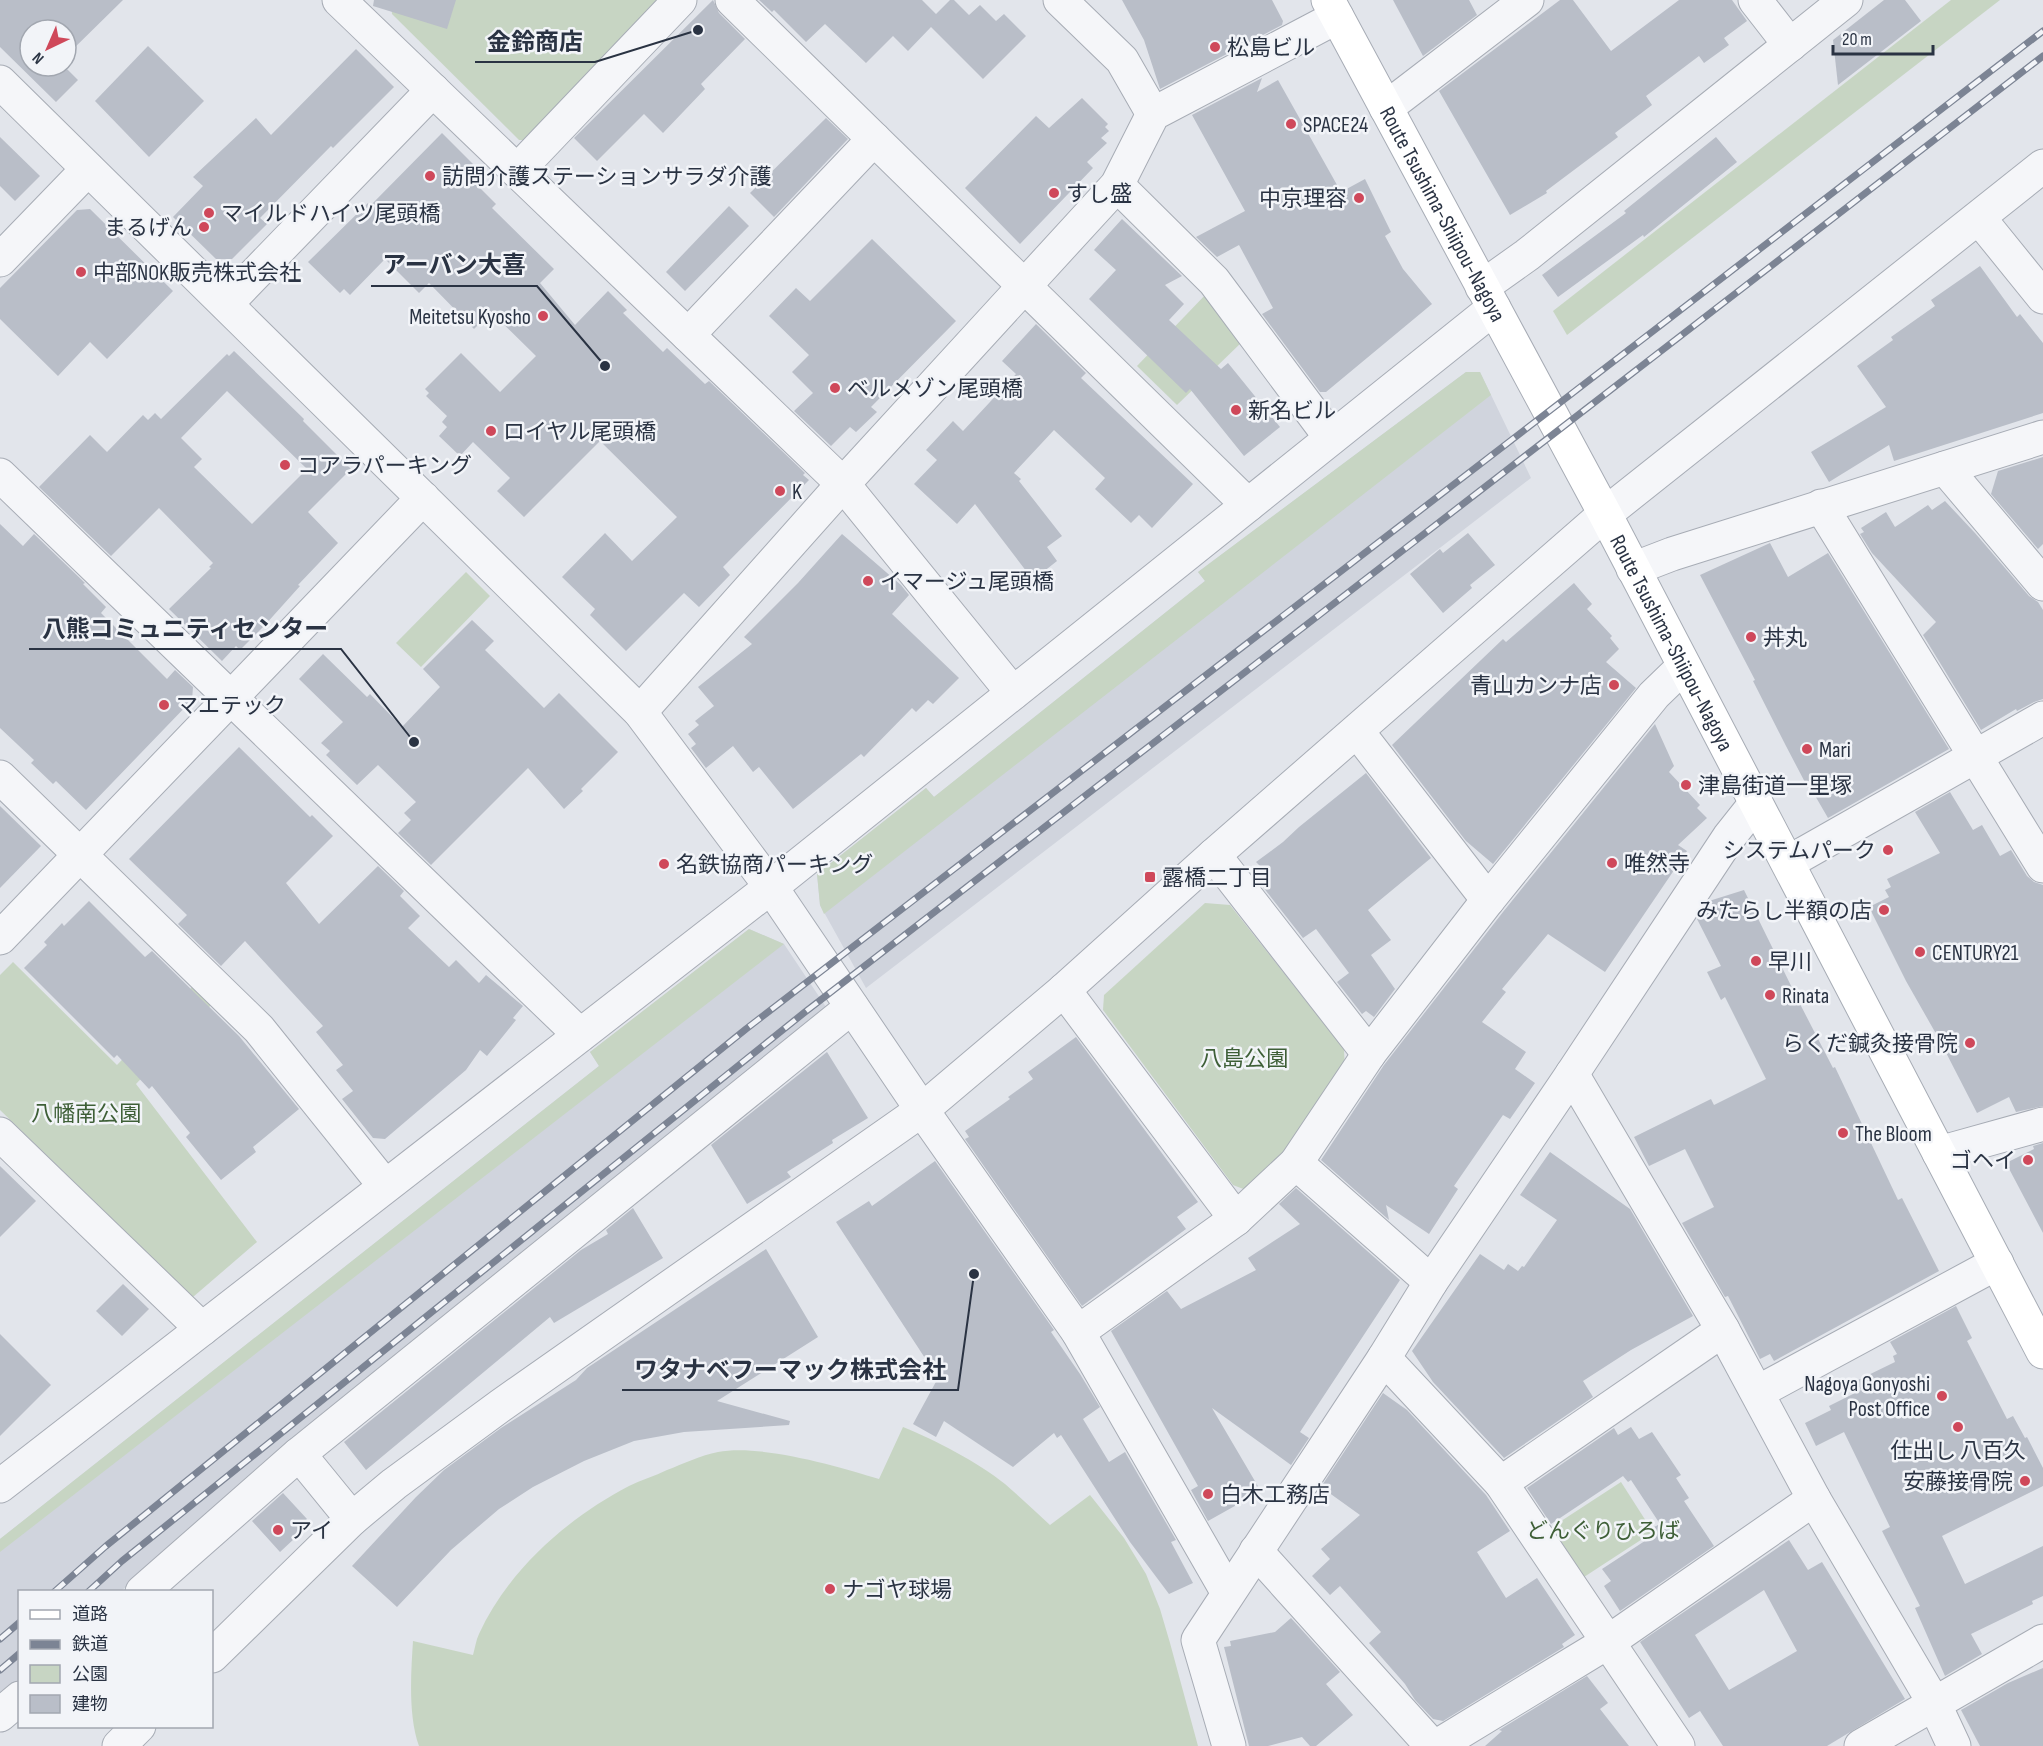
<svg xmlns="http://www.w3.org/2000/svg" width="2043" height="1746" viewBox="0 0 2043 1746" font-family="'Sofia Sans Condensed','Noto Sans JP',sans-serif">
<rect width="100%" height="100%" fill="#e2e5eb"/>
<!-- built -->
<g fill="#d0d4dd">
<path d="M1466,372H1480L1531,478L866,988L820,905L817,874L926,788L934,797L1205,581L1198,572Z"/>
<path d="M749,929L784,944L830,1013L471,1298L121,1591L20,1592L19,1681L0,1699V1539L599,1066L590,1052Z"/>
</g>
<!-- green -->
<g fill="#c7d5c3">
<path d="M394,0H660L530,140H519L392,14L391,3Z"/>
<path d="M1951,0H2000L1567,335L1553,311Z"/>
<path d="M1209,291L1245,339L1177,405L1137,366Z"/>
<path d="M1466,372H1480L1491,395L824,914L820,905L817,874L926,788L934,797L1205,581L1198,572Z"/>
<path d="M466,572L490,596L421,667L396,643Z"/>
<path d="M1205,903L1230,905L1344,1049L1345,1072L1287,1156L1251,1192L1233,1185L1103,1010L1104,995Z"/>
<path d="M749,929L784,944L0,1552V1539L599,1066L590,1052Z"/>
<path d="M13,962L117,1065L193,986L212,1004L136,1084L257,1242L193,1297L0,1110V975Z"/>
<path d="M903,1427C935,1440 978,1462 1005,1484C1020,1497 1035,1511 1050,1525L1090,1495L1124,1538L1146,1574L1160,1609L1170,1643L1198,1746H419C408,1716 411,1673 413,1641L473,1655C475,1648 476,1640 479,1634C509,1569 568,1518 629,1486C641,1480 655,1476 667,1470C683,1464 701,1455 718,1452C761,1444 837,1466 879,1479Z"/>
<path d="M1621,1482L1653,1532L1584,1577L1552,1527Z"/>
</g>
<!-- building -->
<g fill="#b9bec8" fill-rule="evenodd">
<path d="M0,0H123L66,56V30H30V66H64L78,80L56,102L0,47Z"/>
<path d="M374,0H456L447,29L373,6Z"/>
<path d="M713,0L719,13L745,39L701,84L705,89L663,133L644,114L597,161L574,138Z"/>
<path d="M759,0H922L936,14L950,0H954L969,15L980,5L996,21L1004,14L1026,36L983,79L931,27L908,51L893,36L866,63L825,24L806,42L774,10L772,12Z"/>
<path d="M1122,0H1272L1283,21L1282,25L1160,89L1144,40Z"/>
<path d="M1393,0H1469L1477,15L1423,56Z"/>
<path d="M1560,0H1573L1611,51L1679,0H1732L1747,21L1724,38L1729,45L1704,63L1699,56L1646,96L1652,105L1615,133L1618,137L1546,191L1547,193L1510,215L1439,91Z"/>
<path d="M1884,0H1905L1921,21L1838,85L1833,40Z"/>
<path d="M148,46L204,101L149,157L95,101Z"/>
<path d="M356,49L394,87L333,148L331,146L260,218L267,224L232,259H216L173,217L203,186L193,177L256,118L271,135Z"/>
<path d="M1262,78L1257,92L1278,80L1341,192L1365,179L1391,232L1385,236L1403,269L1432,304L1326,392H1320L1262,314L1273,308L1239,245L1217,257L1196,237L1245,211L1192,115Z"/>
<path d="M1082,98L1108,124L1105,127L1109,131L1101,138L1107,143L1087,162L1093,168L1020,244L965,188L1036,116L1049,128Z"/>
<path d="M826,118L848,139L774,217L750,193Z"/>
<path d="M442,133L473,164L465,173L496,204L492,208L554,269L540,283L575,325L608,291L627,310L623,313L663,352L667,348L705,384L709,381L805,473L803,475L809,480L723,567L730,575L699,607L684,593L626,651L590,615L595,609L562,577L605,533L632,561L677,517L600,441L524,517L497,491L510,478L473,442L460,456L439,436L447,427L442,422L447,416L426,396L429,393L425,389L461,353L500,392L536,356L491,312L474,329L429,283L419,293L385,259L350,295L344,289L340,293L308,262L368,203L370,206Z"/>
<path d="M0,137L40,176L15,201L0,186Z"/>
<path d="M1716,137L1737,162L1644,237L1643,235L1558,297L1542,275L1626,213L1624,211Z"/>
<path d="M729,206L749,226L685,291L666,272Z"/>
<path d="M90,209L173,291L107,359L90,342L58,376L0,319V288L77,210Z"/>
<path d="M1122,219L1182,276L1165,285L1184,304L1169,320L1221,369L1228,363L1280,427L1244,456L1190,389L1186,393L1089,299L1116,270L1094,250Z"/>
<path d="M872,239L956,321L871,407L877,412L856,432L850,427L831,446L794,411L813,393L792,372L809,355L769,316L796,288L810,301Z"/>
<path d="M1980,266L2017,317L2020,314L2043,343V413L1894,461L1889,445L1829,482L1811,452L1886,407L1857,366L1893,340L1891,337L1935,306L1931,300Z"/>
<path d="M1036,324L1086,373L1081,378L1193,484L1152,528L1139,515L1131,523L1095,489L1105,478L1054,430L1014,473L1021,479L1019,481L1062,536L1047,547L1057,561L1033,580L975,504L957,524L914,484L937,460L926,450L953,421L963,431L1016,374L1002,361Z"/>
<path d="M234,351L304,419L303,421L351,469L308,512L338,543L298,585L300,586L265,625L240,650L236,646L222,661L169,609L211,568L209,567L213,563L159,508L111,556L39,487L90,435L107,452L143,415L148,420L155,413L161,419L227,354L229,356ZM227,391L307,469L252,524L194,467L202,459L181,438Z"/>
<path d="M2043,457V544L2038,549L1991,494L1998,471Z"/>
<path d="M1945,501L1975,533L2029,596L2038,602L2043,610V699L2034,702L2017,711L2016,709L1981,730L1923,635L1936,622L1872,553L1860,534L1864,532L1861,528L1886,512L1895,527L1928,505L1932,510Z"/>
<path d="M0,524L23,546L34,534L85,583L83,584L106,607L101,613L167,679L175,670L193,687L192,700L86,810L56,781L53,784L31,763L34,760L0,728Z"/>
<path d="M1468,533L1495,565L1470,585L1472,588L1443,613L1410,574L1440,549L1443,553Z"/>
<path d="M842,534L901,585L909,595L892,614L959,678L933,704L928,700L916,712L912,708L864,757L861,754L793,809L759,767L753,772L733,746L706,768L691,748L696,744L688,734L699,725L695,721L714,706L698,687L752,644L744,637L798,583Z"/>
<path d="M1770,543L1788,577L1828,553L1949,749L1828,818L1810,787L1808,788L1786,746L1753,681L1755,680L1700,575Z"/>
<path d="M1574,583L1592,604L1587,609L1612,636L1610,638L1619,649L1606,662L1636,688L1493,864L1466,841L1392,745L1503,639L1506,642Z"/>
<path d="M472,620L494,641L485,650L544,708L559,693L618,752L581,789L583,791L564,809L528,768L431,865L398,833L411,820L404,813L416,802L378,765L357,785L326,755L330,751L321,743L343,722L299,679L323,654L367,697L370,694L402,727L440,687L423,669Z"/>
<path d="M1655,724L1674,766L1669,772L1700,805L1697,808L1707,818L1678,845L1687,851L1605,972L1548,934L1502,989L1506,992L1482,1022L1526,1052L1515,1069L1535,1083L1510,1119L1503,1115L1454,1186L1458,1189L1429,1234L1386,1205L1389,1220L1321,1160L1384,1065L1503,912Z"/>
<path d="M239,747L310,817L312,815L333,836L286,883L319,924L378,866L404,891L400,896L420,916L408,928L449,967L456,960L479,983L486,975L523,1006L513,1018L516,1020L487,1056L480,1050L466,1070L385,1139L373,1138L342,1099L353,1091L336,1070L343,1065L316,1032L323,1026L245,941L221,966L178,924L187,915L129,859Z"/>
<path d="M1366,773L1431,858L1368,910L1391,940L1371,955L1395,989L1374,1017L1366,1011L1362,1014L1337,982L1349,973L1316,929L1303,938L1252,873L1260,866L1256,862L1283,842L1299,827Z"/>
<path d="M1950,792L1973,830L1982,825L2000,856L2011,850L2027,876L2034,882L2043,885V1106L2016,1112L2009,1097L1977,1113L1939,1039L1906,981L1869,907L1889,897L1885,890L1891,887L1887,879L1940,853L1915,812Z"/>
<path d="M0,806L41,846L0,888Z"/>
<path d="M1744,890L1800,1004L1833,1068L1835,1067L1898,1200L1902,1198L1939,1271L1774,1361L1770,1354L1760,1359L1728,1296L1725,1297L1682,1223L1714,1207L1685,1149L1649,1166L1634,1137L1711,1099L1714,1105L1766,1079L1725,997L1721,1000L1707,972L1721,966L1697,919L1709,901Z"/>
<path d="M89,901L145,957L152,951L239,1036L299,1109L253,1147L256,1152L221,1180L186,1137L190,1133L152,1086L149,1089L117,1055L114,1058L24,968L47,945L44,942L62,923L64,926Z"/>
<path d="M1076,1037L1198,1202L1177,1217L1186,1229L1082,1306L965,1139L969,1137L965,1131L1010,1099L1008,1097L1033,1079L1028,1072Z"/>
<path d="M827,1052L868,1118L832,1140L833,1143L787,1172L791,1177L747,1204L711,1145Z"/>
<path d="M2043,1143V1233L2006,1163L2034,1149L2033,1146Z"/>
<path d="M1550,1152L1630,1209L1693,1316L1631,1350L1583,1381L1593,1397L1504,1458L1433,1382L1412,1351L1480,1254L1504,1270L1508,1264L1518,1271L1522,1266L1524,1267L1557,1220L1520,1195Z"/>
<path d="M935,1161L1054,1330L1051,1332L1080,1374L1100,1407L1083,1419L1109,1462L1125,1452L1176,1540L1171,1542L1193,1583L1169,1594L1130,1542L1061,1435L1057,1438L1054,1433L1013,1467L944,1421L936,1437L913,1424L938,1378L836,1222L869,1201L872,1206Z"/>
<path d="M0,1166L36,1201L0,1237Z"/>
<path d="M1296,1188L1400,1280L1300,1432L1309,1438L1291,1465L1212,1408L1259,1488L1256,1490L1258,1493L1208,1521L1191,1490L1198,1486L1111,1331L1167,1291L1181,1309L1256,1270L1248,1258L1300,1224L1279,1204Z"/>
<path d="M633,1208L663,1258L554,1323L550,1317L366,1470L344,1442L581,1250L608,1234L606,1230Z"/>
<path d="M766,1249L818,1337L717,1401L790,1421L789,1425L684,1432L634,1441L584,1461L533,1487L499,1509L451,1550L397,1607L352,1566L416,1497L444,1470L501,1428L576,1380L587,1368Z"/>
<path d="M123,1284L149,1309L122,1336L96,1311Z"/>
<path d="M1956,1306L1972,1338L1967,1341L2007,1419L2013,1416L2025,1438L2027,1437L2043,1468V1486L1942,1536L1965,1584L2043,1546V1596L2032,1601L2033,1604L1971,1634L1982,1654L1945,1676L1915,1608L1920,1606L1882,1531L1890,1527L1844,1432L1816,1446L1805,1423L1831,1410L1829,1406L1861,1390L1856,1381L1895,1362L1893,1356L1897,1354L1890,1342Z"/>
<path d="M0,1334L51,1385L0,1436Z"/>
<path d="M1383,1393L1407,1410L1486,1495L1510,1531L1477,1552L1506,1598L1537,1578L1575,1635L1562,1644L1564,1647L1443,1721L1433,1719L1415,1700L1405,1684L1369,1643L1381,1632L1340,1586L1330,1595L1312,1576L1330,1559L1321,1549L1360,1515L1321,1487Z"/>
<path d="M1631,1427L1639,1439L1652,1432L1681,1475L1676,1478L1689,1498L1684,1501L1714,1546L1620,1611L1604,1586L1611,1581L1602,1569L1657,1533L1654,1527L1660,1524L1631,1480L1628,1482L1623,1476L1551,1524L1527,1488L1614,1428L1618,1435Z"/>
<path d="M283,1493L307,1519L305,1521L309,1525L280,1552L252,1521Z"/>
<path d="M1789,1540L1808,1570L1822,1562L1905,1699L1827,1746H1723L1700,1711L1689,1718L1640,1642ZM1764,1590L1797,1651L1729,1690L1695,1635Z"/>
<path d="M1291,1618L1340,1672L1326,1684L1353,1715L1316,1746H1310L1302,1737L1268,1746H1249L1224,1647L1231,1646L1230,1641L1275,1632Z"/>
<path d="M2043,1668V1746H1980L1961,1710L2008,1683Z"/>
<path d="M1587,1676L1608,1703L1600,1709L1629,1746H1485L1502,1731L1499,1730Z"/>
</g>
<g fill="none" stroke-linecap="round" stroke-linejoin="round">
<!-- minor casing -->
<g stroke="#a7acb5" stroke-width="35">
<g id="minor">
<path d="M339,0L843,484L1013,693"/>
<path d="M732,0L1248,505"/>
<path d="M1060,0L1122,60L1153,114"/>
<path d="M1755,0L1790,45"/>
<path d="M0,82L640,712L771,887L922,1110L1078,1332L1228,1593"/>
<path d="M1386,108L1527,0"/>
<path d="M517,171L680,0"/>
<path d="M1117,185L1214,281L1331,438"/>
<path d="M1979,218L2043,297"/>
<path d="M0,260L88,169"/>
<path d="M226,304L433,90"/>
<path d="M688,335L874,139"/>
<path d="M1945,468L2043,584"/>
<path d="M0,475L580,1035"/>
<path d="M1821,506L2043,866"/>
<path d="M1633,569L1672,554L2043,437"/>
<path d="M640,712L843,484L1117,185L1153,114L1337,17"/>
<path d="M1357,731L1488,900"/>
<path d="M0,777L259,1029L385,1186"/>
<path d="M1214,855L1369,1054"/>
<path d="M1789,862L2043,718"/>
<path d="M0,938L423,498"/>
<path d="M1064,990L1236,1219"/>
<path d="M1572,1074L1723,1330L1814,1499L1934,1703L1954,1746"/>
<path d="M0,1134L202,1329"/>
<path d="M1939,1153L2043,1124"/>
<path d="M1296,1163L1431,1282"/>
<path d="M1078,1332L1236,1219L1296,1163L1369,1054L1488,900L1654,695L1684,666"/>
<path d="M1384,1358L1501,1483L1678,1746"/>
<path d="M1758,1392L1997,1263"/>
<path d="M299,1454L352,1519"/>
<path d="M1501,1483L1723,1330"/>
<path d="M1256,1551L1432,1746"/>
<path d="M142,1592L299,1454L852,1007"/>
<path d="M0,1715L20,1698"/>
<path d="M1229,1746L1198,1640L1384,1358L1431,1282L1572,1074L1729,837L1756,803"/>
<path d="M1437,1746L1608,1642L1814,1499"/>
<path d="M1861,1746L2043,1641"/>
</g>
</g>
<!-- tertiary casing -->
<g stroke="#a7acb5" stroke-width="35">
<g id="tertiary">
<path d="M1482,287L1527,255L1846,0"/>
<path d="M0,1486L771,887L1494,308"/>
<path d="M212,1656L352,1519L394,1484L500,1406L922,1110L1064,990L1214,855L1605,514L2043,166"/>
<path d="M119,1746L139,1726"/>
</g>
</g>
<!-- secondary casing -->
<g stroke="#a7acb5" stroke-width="35">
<g id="secondary">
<path id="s1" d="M1328,0L1605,514L2043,1352"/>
</g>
</g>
<!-- minor -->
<use href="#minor" stroke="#f5f6f9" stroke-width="33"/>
<!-- tertiary -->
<use href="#tertiary" stroke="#f5f6f9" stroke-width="33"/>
<!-- secondary -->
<use href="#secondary" stroke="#fff" stroke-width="33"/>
<!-- rail casing -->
<g stroke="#7c8494" stroke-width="7">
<g id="rail">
<path d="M54,1592L106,1546L746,1029L2043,31"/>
<path d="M88,1592L122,1561L805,1012L2043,56"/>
<path d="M0,1639L20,1622"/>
<path d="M0,1670L20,1653"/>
</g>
</g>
<!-- rail -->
<use href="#rail" stroke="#f2f4f8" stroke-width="4.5" stroke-dasharray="14" stroke-linecap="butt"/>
</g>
<!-- markers -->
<g fill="#cf485a" stroke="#f2f4f8" stroke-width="2">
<circle cx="1215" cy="47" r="6"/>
<circle cx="1291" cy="124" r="6"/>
<circle cx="430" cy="176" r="6"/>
<circle cx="1054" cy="193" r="6"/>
<circle cx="1359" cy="198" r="6"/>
<circle cx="209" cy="213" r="6"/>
<circle cx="204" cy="227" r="6"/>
<circle cx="81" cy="272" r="6"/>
<circle cx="543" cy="316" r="6"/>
<circle cx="835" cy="388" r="6"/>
<circle cx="1236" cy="410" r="6"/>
<circle cx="491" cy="431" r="6"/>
<circle cx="285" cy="465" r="6"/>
<circle cx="780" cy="491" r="6"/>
<circle cx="868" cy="581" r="6"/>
<circle cx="1751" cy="637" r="6"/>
<circle cx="1614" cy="685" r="6"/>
<circle cx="164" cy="705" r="6"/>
<circle cx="1807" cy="749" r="6"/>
<circle cx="1686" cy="785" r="6"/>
<circle cx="1888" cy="850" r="6"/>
<circle cx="1612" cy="863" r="6"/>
<circle cx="664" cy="864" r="6"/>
<rect x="1144" y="871" width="12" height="12" rx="3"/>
<circle cx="1884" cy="910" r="6"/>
<circle cx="1920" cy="952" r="6"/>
<circle cx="1756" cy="961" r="6"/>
<circle cx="1770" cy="995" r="6"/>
<circle cx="1970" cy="1043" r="6"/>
<circle cx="1843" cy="1133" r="6"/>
<circle cx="2028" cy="1160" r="6"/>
<circle cx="1942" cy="1396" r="6"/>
<circle cx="1958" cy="1427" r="6"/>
<circle cx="2025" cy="1481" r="6"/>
<circle cx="1208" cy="1494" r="6"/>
<circle cx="278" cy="1530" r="6"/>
<circle cx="830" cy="1589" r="6"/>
</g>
<g text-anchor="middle" stroke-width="5" stroke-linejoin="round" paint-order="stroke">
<!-- poi labels -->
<g font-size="22" fill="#2a3343" stroke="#f2f4f8" text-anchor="start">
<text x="1227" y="55">松島ビル</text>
<text x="1303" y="132">SPACE24</text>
<text x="442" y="184">訪問介護ステーションサラダ介護</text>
<text x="1066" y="201">すし盛</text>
<text x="1347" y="206" text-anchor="end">中京理容</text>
<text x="221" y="221">マイルドハイツ尾頭橋</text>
<text x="192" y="235" text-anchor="end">まるげん</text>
<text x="93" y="280">中部NOK販売株式会社</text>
<text x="531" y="324" text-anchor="end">Meitetsu Kyosho</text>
<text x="847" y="396">ベルメゾン尾頭橋</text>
<text x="1248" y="418">新名ビル</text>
<text x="503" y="439">ロイヤル尾頭橋</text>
<text x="297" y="473">コアラパーキング</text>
<text x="792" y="499">K</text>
<text x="880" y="589">イマージュ尾頭橋</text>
<text x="1763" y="645">丼丸</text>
<text x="1602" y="693" text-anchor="end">青山カンナ店</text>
<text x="176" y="713">マエテック</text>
<text x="1819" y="757">Mari</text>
<text x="1698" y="793">津島街道一里塚</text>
<text x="1876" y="858" text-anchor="end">システムパーク</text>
<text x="1624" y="871">唯然寺</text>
<text x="676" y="872">名鉄協商パーキング</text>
<text x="1162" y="885">露橋二丁目</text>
<text x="1872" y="918" text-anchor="end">みたらし半額の店</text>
<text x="1932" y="960">CENTURY21</text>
<text x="1768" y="969">早川</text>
<text x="1782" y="1003">Rinata</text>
<text x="1958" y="1051" text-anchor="end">らくだ鍼灸接骨院</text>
<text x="1855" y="1141">The Bloom</text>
<text x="2016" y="1168" text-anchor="end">ゴヘイ</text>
<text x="1930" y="1391" text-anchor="end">Nagoya Gonyoshi<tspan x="1930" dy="25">Post Office</tspan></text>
<text x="1958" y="1458" text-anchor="middle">仕出し 八百久</text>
<text x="2013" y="1489" text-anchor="end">安藤接骨院</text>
<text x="1220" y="1502">白木工務店</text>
<text x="290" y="1538">アイ</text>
<text x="842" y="1597">ナゴヤ球場</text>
</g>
<!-- street labels -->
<g font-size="22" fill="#2a3343" stroke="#f2f4f8">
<text dy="8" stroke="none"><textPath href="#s1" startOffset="243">Route Tsushima-Shiipou-Nagoya</textPath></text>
<text dy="8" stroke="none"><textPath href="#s1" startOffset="729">Route Tsushima-Shiipou-Nagoya</textPath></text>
</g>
<!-- park labels -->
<g font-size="22" fill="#3e5f37" stroke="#f2f4f8">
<text x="1244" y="1066">八島公園</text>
<text x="86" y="1121">八幡南公園</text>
<text x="1603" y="1538">どんぐりひろば</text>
</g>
</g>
<!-- callouts -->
<path fill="none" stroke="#2a3343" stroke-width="2" d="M698 30L595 62H475M605 366L537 286H371M414 742L341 649H29M974 1274L958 1390H622"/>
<g fill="#2a3343" stroke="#f2f4f8" stroke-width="2">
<circle cx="698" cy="30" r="6"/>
<circle cx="605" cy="366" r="6"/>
<circle cx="414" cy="742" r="6"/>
<circle cx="974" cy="1274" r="6"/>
</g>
<g font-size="24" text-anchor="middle" font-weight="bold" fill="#2a3343" stroke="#f2f4f8" stroke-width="5" stroke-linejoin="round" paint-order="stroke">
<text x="535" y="50">金鈴商店</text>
<text x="454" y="273">アーバン大喜</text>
<text x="185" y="637">八熊コミュニティセンター</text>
<text x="790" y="1378">ワタナベフーマック株式会社</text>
</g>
<!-- legend -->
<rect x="18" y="1590" width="195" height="138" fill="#f2f4f8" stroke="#a2a7b0" stroke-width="1.5"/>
<rect x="30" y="1610" width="30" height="9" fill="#ffffff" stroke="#a2a7b0" stroke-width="1.5"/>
<text x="72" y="1620" font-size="18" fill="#2a3343">道路</text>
<rect x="30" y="1640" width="30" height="9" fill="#7c8494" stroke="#a2a7b0" stroke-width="1.5"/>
<text x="72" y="1650" font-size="18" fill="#2a3343">鉄道</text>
<rect x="30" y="1665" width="30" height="18" fill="#c7d5c3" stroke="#a2a7b0" stroke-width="1.5"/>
<text x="72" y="1680" font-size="18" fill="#2a3343">公園</text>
<rect x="30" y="1695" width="30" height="18" fill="#b9bec8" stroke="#a2a7b0" stroke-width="1.5"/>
<text x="72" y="1710" font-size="18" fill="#2a3343">建物</text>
<!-- north arrow -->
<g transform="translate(48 48) rotate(224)"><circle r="28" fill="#f2f4f8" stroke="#a2a7b0" stroke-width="1.5"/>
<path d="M0-4.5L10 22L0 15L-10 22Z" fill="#cf485a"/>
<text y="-9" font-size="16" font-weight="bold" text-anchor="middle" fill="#2a3343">N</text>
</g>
<!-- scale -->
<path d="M1833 45v9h100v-9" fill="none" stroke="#2a3343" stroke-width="3"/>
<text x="1842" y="45" font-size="18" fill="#2a3343" stroke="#f2f4f8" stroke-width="4.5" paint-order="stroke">20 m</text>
</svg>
